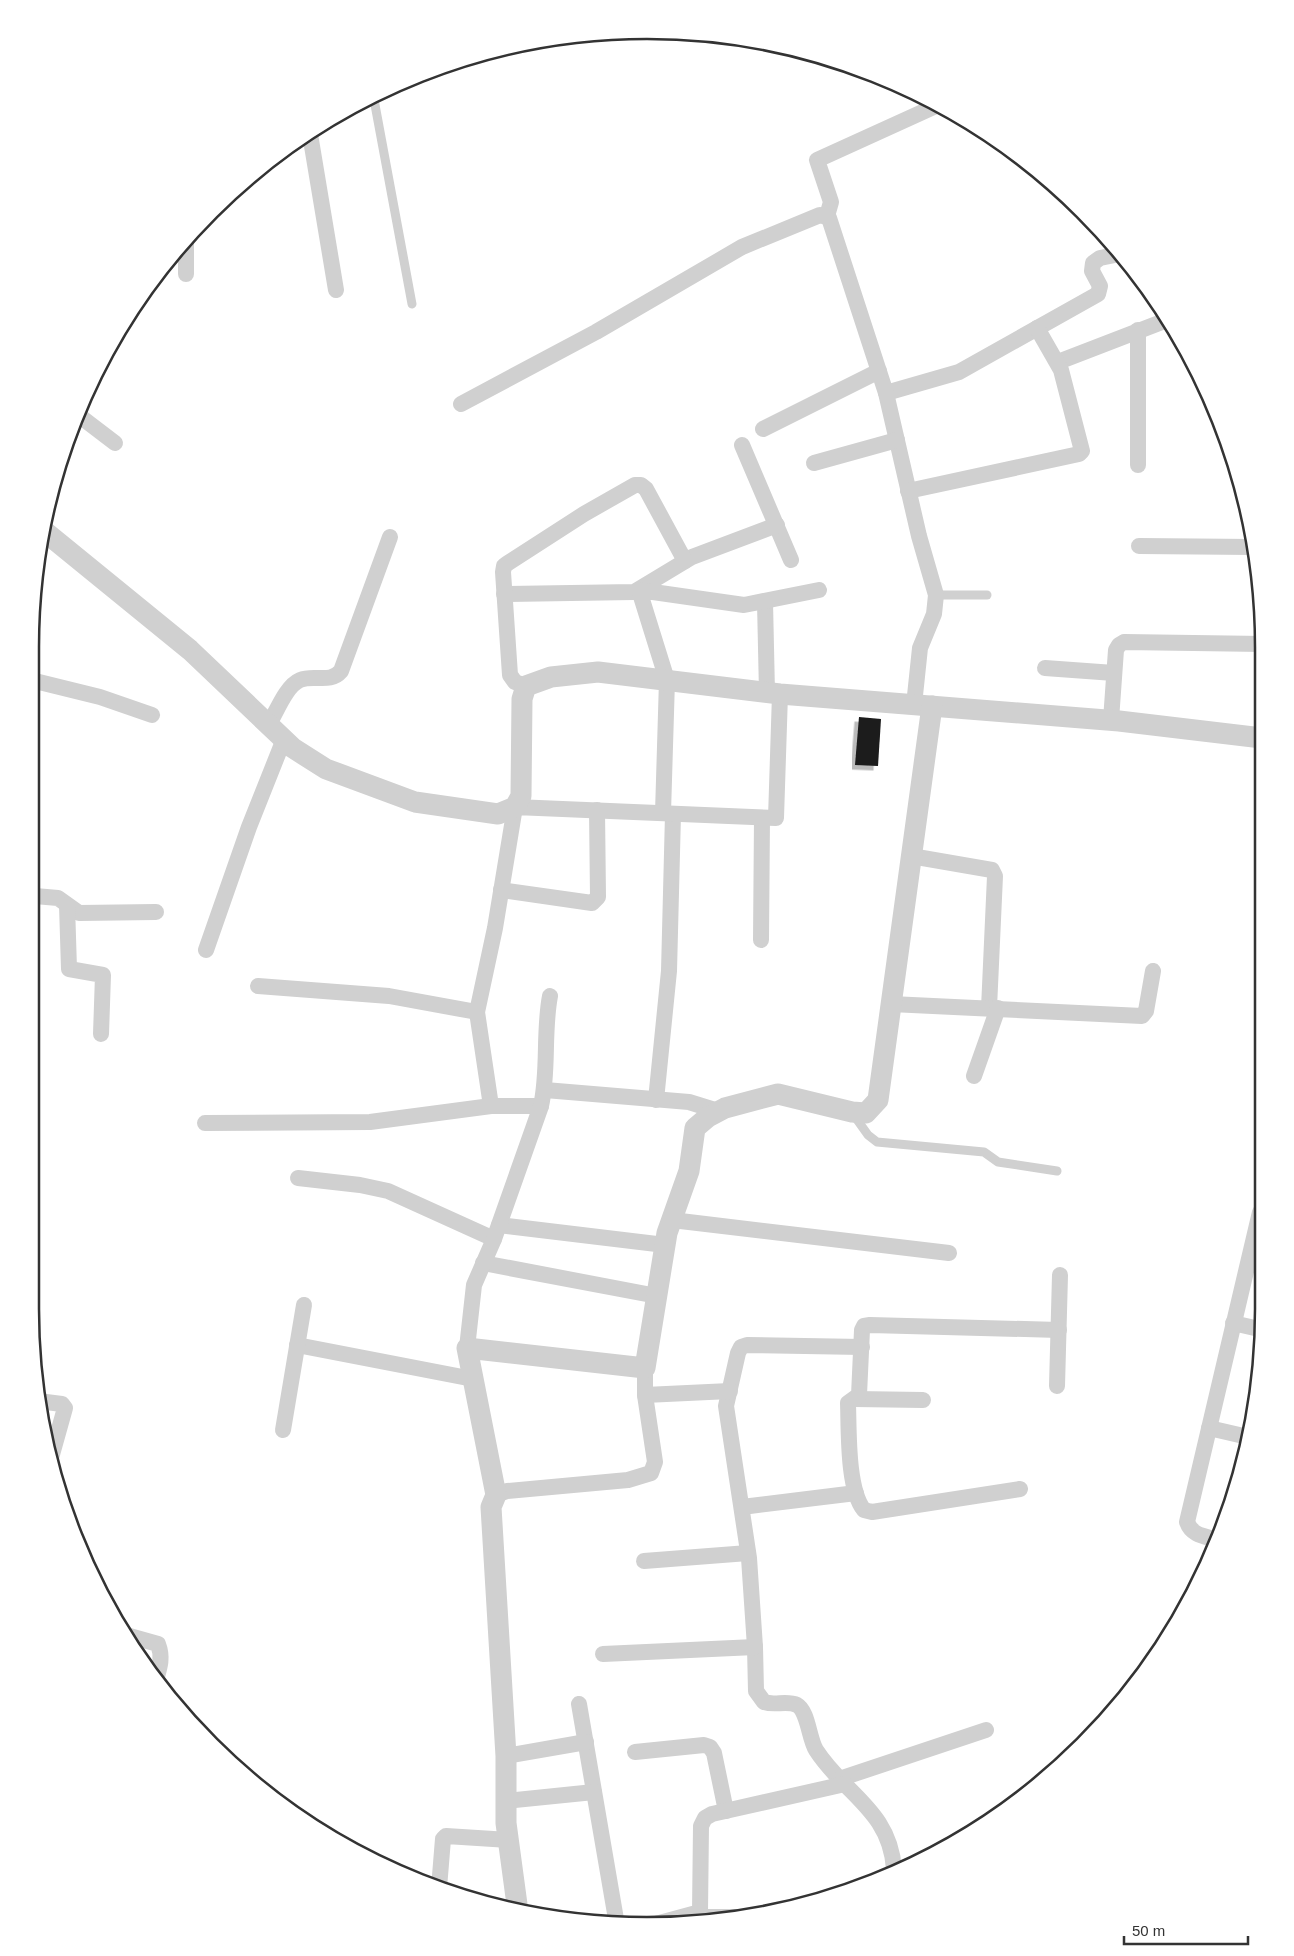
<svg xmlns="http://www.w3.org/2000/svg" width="1294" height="1956" viewBox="0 0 1294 1956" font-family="Helvetica,sans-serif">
<defs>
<filter id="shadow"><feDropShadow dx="-4.5" dy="4.5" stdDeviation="0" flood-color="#0004"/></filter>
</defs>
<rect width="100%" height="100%" fill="#fff"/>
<!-- building -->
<path fill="#1a1a1a" filter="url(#shadow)" d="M859,717L881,719L878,766L855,765Z"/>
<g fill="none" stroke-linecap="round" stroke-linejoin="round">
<!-- service -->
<g stroke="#d0d0d0" stroke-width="9">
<path d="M373,94L412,304"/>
<path d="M936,595H987"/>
<path d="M853,1114L868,1135L877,1142L984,1152L998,1162L1057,1171"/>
</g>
<!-- minor -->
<g stroke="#d0d0d0" stroke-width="16">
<path d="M310,134L336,290"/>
<path d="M827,216L831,202L817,160L938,105"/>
<path d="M186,238V274"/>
<path d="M1058,362L1167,320"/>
<path d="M886,393L959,372L1098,294L1100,286L1092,271L1093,263L1100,258L1120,254"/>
<path d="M461,404L596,332L742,247L820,215L829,218L886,393L919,536L936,595L934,614L920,648L914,705"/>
<path d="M77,414L115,443"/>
<path d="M763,429L879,371"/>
<path d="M742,445L791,560"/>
<path d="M814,463L897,440"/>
<path d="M1138,465V330"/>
<path d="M908,491L1079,454L1082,451L1061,370L1037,328"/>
<path d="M1139,546L1253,547"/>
<path d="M504,594L634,592L692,557L777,525"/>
<path d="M765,602L767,693"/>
<path d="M1045,668L1114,673"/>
<path d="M35,681L100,697L152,715"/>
<path d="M526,686L515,682L510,675L503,572L504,566L508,563L584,514L635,485H641L646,489L685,561"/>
<path d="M1111,720L1116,650L1119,645L1124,642L1263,644"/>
<path d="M269,724C277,711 286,686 300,680C314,674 330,684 341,671L390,537"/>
<path d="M663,813L667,680L639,590L744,605L819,590"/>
<path d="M911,856L992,870L995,876L989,1008"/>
<path d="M501,890L592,903L598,897L597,810"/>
<path d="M35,896L58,898L79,913L156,912"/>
<path d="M67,905L69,969L103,975L101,1034"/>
<path d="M761,940L762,818"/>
<path d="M206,950L249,827L284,739"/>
<path d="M258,986L389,996L477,1012"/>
<path d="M891,1004L1142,1016L1146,1011L1153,971"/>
<path d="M974,1076L998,1008"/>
<path d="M545,1090L689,1102L718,1111"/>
<path d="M656,1100L669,971L673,814"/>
<path d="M491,1106L477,1012L495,928L515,807L776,818L780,694"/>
<path d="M205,1123L370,1122L491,1106H541"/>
<path d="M298,1178L360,1185L388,1191L494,1239"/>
<path d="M672,1220L949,1253"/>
<path d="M499,1225L665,1245"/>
<path d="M483,1263L657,1296"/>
<path d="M1233,1323L1259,1329"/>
<path d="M297,1345L473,1379"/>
<path d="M862,1347L747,1345L741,1347L738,1353L726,1406L749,1558L755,1647L756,1691L764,1702C774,1706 787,1700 797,1705C808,1711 809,1739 816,1750C844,1794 890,1810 894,1869"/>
<path d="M467,1348L474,1285L494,1239L541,1106C549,1070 543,1033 550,996"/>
<path d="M1057,1386L1060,1275"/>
<path d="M645,1395L730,1391"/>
<path d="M855,1399L923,1400"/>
<path d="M38,1401L62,1404L65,1408L51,1458"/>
<path d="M1209,1428L1248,1437"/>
<path d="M283,1430L304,1305"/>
<path d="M1020,1489L872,1512L864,1510C847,1489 849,1430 848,1403L859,1395L862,1330L864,1326L870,1325L1059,1330"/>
<path d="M496,1495L507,1491L628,1480L651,1473L655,1462L645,1395V1368"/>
<path d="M742,1507L856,1493"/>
<path d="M1218,1540C1205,1536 1192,1536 1187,1522L1260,1212"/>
<path d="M644,1561L748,1553"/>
<path d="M126,1635L158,1644C163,1657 160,1667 156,1680"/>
<path d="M603,1654L755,1647"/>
<path d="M579,1704L617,1925"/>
<path d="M635,1752L704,1745L710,1747L714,1753L726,1811"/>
<path d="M506,1756L586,1742"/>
<path d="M839,1779L986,1730"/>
<path d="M506,1801L594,1792"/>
<path d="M439,1888L443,1839L446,1836L509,1840"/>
<path d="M703,1917H734"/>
<path d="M652,1925L700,1912L701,1826L705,1818L712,1814L845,1784"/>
</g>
<!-- tertiary -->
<g stroke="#d0d0d0" stroke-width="21">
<path d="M44,531L190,650L293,748L326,769L415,802L498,814L515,807L521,796L522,699L526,686L551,677L598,672L780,694L1119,721L1262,738"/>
<path d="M518,1912L506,1823V1756L491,1507L496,1495L467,1348L645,1368L667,1233L689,1171L695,1128L708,1117L725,1108L778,1094L852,1112L866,1113L878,1100L932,706"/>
</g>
</g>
<!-- crop -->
<path d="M0 0H1294V1956H0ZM647 39H647A608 608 0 0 1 1255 647V1309A608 608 0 0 1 647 1917H647A608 608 0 0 1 39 1309V647A608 608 0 0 1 647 39Z" fill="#fff" fill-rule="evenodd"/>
<path fill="none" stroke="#333" stroke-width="2.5" d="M647 39H647A608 608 0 0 1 1255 647V1309A608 608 0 0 1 647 1917H647A608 608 0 0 1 39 1309V647A608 608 0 0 1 647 39Z"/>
<!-- scale -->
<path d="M1124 1936v8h124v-8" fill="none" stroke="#333333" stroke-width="2.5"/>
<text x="1132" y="1936" font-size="15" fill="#333333" stroke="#ffffff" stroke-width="4" paint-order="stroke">50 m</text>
</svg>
